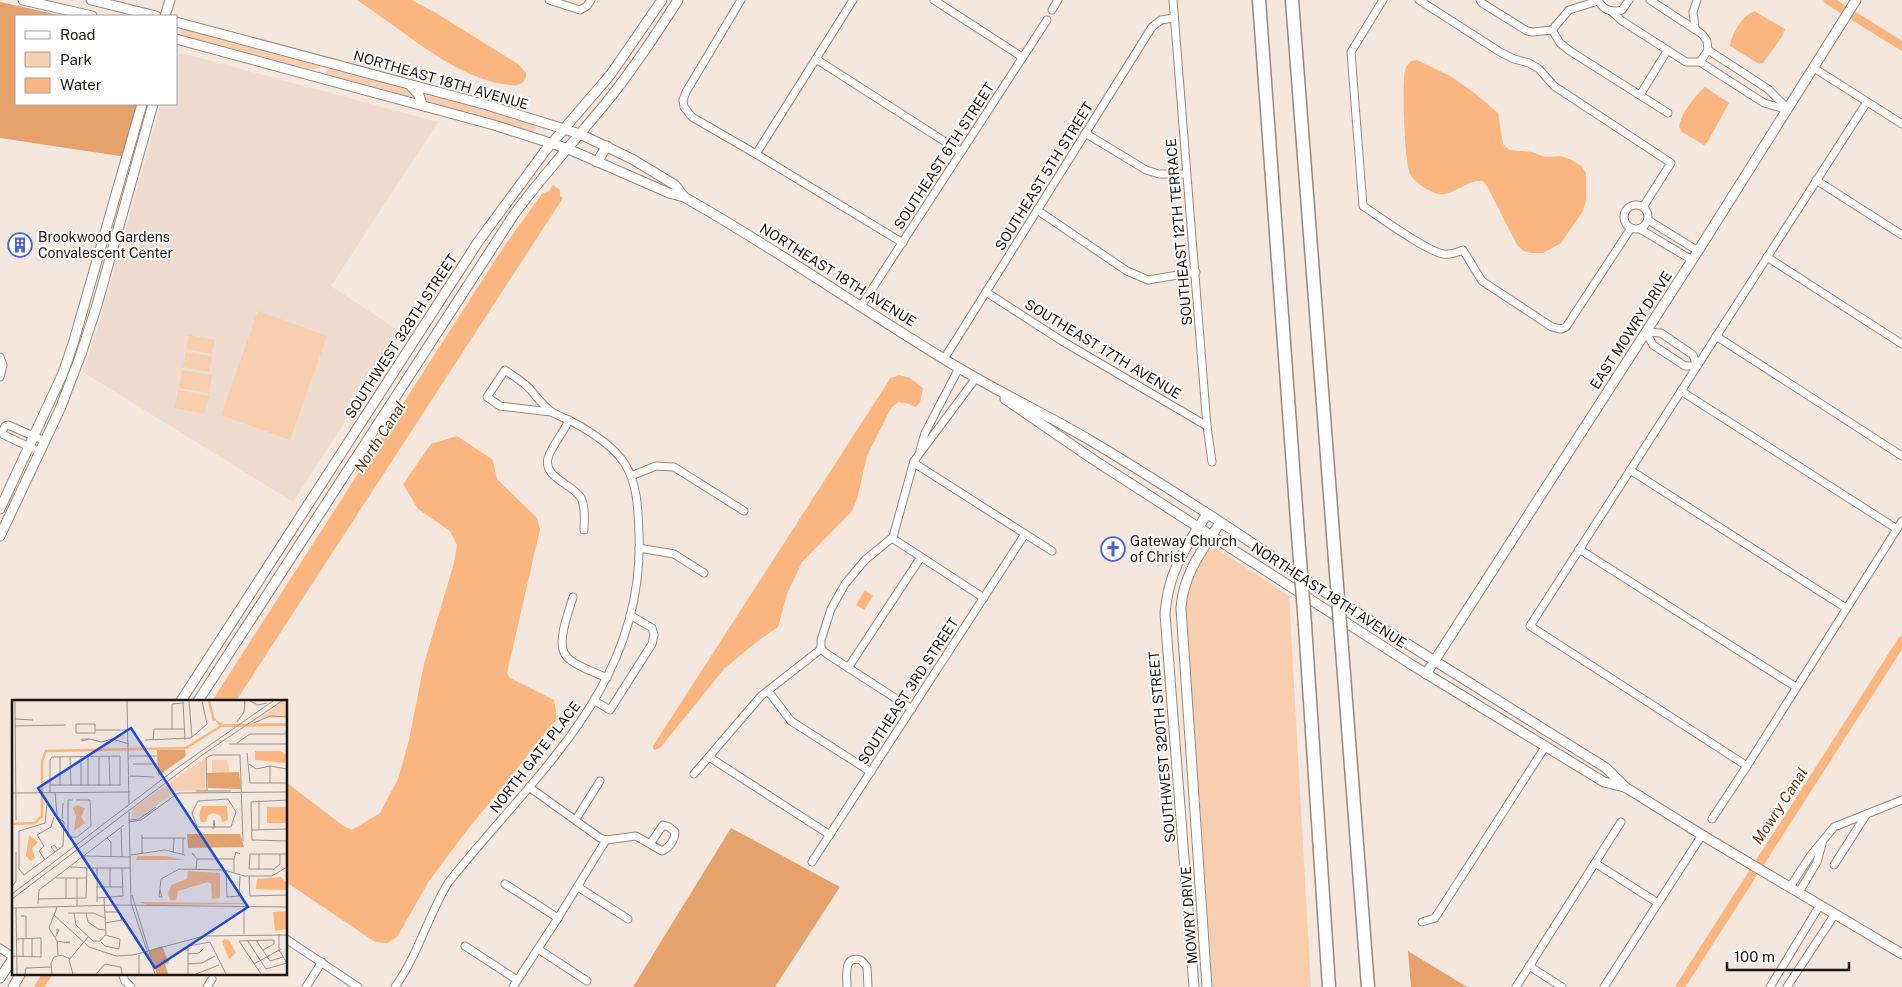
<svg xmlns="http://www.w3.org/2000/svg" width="1902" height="987" viewBox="0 0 1902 987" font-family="'Public Sans',sans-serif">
<rect width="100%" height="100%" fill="#f3e7de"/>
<!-- built -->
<path fill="#efdcce" d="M180,54L189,55L438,122L331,286L402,333L293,502L83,372L102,314L161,104H176V56Z"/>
<!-- green -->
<g fill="#f7cfaf">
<path d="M182,28L291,57L321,67L315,69H307L180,35Z"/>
<path d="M330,68L404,88L412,92L416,98L325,74Z"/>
<path d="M423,93L524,121L535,125L536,130L532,132L425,101Z"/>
<path d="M258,311L327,336L290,440L221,415Z"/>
<path d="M189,335L215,340L212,354L186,349Z"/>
<path d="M186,352L212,356L209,372L183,367Z"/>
<path d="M182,370L212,375L209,393L179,388Z"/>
<path d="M178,390L209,396L205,414L175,408Z"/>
<path d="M1216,548L1289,596L1311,987H1213L1186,610C1187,593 1196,549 1216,548Z"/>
</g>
<!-- forest -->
<g fill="#e5a26b">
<path d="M0,2L63,16H16V104H137L127,157L0,138Z"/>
<path d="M731,828L840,887L775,987H633Z"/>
<path d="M1408,951L1467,987H1411Z"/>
</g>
<!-- water -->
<g fill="#fab67e">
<path d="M357,0H412L436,13L518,64L526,73C527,83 519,86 511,85C457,81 402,29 357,0Z"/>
<path d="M1754,11L1785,29L1783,35L1763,63L1759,64L1730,46C1731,34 1743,15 1754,11Z"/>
<path d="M1417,60L1450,76L1472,91L1498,113L1503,144L1510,150L1532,152L1545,157L1560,156L1572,160L1581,166L1586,173V200L1583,211L1561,243L1543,253H1531L1524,251L1517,245L1487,186L1483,181C1465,179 1450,201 1433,192C1426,189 1416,183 1411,176C1404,165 1402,84 1405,70C1406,66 1409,64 1411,61Z"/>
<path d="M1705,87L1729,103L1708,141L1704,145L1682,132L1679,127C1681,113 1695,96 1705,87Z"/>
<path d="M553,185L560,190V196L563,198L236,701H212L503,248L542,194L549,191Z"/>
<path d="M899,375L910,378L923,388L920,402L916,407L906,403L898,402L891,408L867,456L857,499L852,511L802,562L787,594L778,627L759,640L724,669L660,748L655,750L653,749V746L888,382L890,378Z"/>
<path d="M457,436L493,460L497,479L537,518L540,529L507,673L510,678L554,700L557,719L461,838L429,881L397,937L387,943L375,942L286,882V782L342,825L352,830L380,813L398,779L409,740L424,664L454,563L457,545L450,531L418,509L403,484L431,444Z"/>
<path d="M865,590L873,596L864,610L856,605Z"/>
</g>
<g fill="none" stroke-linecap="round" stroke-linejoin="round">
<!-- canal -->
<g stroke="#fab67e" stroke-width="9">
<path d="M1828,0L1902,46"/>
<path d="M39,987L48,973"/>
<path d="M1680,987L1902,641"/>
</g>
<!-- minor casing -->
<g stroke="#948a81" stroke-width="9">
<g id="minor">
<path d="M549,0L580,10L587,6L591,0"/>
<path d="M741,0L686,92L683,100L684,107L692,117L756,154L903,243"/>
<path d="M934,0L1022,57"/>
<path d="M1173,0L1207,426L1212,462"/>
<path d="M1383,0L1351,52L1363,206C1378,216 1429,253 1444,254C1451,255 1457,252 1463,250L1482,281L1552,327L1561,329L1566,327L1631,228"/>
<path d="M1419,0L1500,52L1514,59L1529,63L1539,69L1554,86L1671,163L1643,207"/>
<path d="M1480,0L1482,3L1527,31L1533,32L1552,30L1569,10L1598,1"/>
<path d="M1598,0C1603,10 1611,13 1622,10L1629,0"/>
<path d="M1650,0L1702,34L1707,41L1708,50L1700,62"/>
<path d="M1052,10L1058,0"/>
<path d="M1611,11L1622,21L1686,62H1700L1764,103L1788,110"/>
<path d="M1695,28L1693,12L1697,0"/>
<path d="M1552,30L1560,43L1570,51L1668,113"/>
<path d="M1708,50L1768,89L1788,109"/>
<path d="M816,59L961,152"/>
<path d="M1814,68L1902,124"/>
<path d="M1640,95L1667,51"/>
<path d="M1867,102L1530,626L1747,766L1902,521"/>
<path d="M1085,133L1146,170L1159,174H1186"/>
<path d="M756,154L853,0"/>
<path d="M1816,180L1902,235"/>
<circle cx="1636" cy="217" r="12"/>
<path d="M1037,210L1127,271L1148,280L1196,272"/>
<path d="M1648,220L1698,251"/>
<path d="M1640,229L1692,260"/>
<path d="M1767,257L1902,344"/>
<path d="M986,292L1062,341L1207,426"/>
<path d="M861,306L1047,20"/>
<path d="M1646,332L1661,333L1693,355L1697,366H1685L1653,345Z"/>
<path d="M1716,336L1902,456"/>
<path d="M0,357L3,365L0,377"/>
<path d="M944,359L1152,27L1161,20L1174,18"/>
<path d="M1681,391L1897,529"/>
<path d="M569,420C564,432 551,447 548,458C543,478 573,484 581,498C586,508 584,519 584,530"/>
<path d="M920,450L925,433L959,368"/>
<path d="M40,452L4,435L2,432L5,426L8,425L45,441"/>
<path d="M914,463L1052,551"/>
<path d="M1630,470L1846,608"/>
<path d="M631,476L656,466L674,467L744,511"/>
<path d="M892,538L984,598"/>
<path d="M639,548L674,554L704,573"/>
<path d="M1579,549L1796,687"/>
<path d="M573,597C569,612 554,646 568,658C577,667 595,672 607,678"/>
<path d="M821,649V640L831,609L845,584L865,560L893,537L914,461L976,378"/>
<path d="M821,649L827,654L912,709"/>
<path d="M848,668L921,557"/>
<path d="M768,691L791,721L871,772"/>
<path d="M595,701L610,710L652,644L654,635L652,628L630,615"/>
<path d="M709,757L830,835"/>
<path d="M694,774L761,696L821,649"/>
<path d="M529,787L600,838L606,840L636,836L662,851C669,848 675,840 675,832L669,827L663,825L650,844"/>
<path d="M576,819L600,781"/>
<path d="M1712,819L1747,766"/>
<path d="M812,862L1025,534"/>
<path d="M1595,863L1658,903"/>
<path d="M1834,865L1866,815"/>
<path d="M505,884L558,918"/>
<path d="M578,887L628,919"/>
<path d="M1790,887L1811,855L1834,827L1902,800"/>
<path d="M1799,892L1817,862L1822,844"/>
<path d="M1422,922L1435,918L1545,747"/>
<path d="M286,939L358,987"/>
<path d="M465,946L517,980"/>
<path d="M0,948L13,957"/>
<path d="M538,949L587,981"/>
<path d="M1529,966L1562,987"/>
<path d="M122,973L125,981L131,987"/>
<path d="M207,987L212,979"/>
<path d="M306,987L322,962"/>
<path d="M395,987C418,955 428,916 448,883C534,774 645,687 639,534C638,511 638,485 625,464C613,445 590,431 569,420C564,418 558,416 552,412C543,406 536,396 529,388C522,381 513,376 505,370L487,397L500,406L551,412"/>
<path d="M513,987L558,918L606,840"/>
<path d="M847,987C847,975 843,955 861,960L867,967L868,987"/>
<path d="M1516,987L1621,822"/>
<path d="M1604,987L1702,835"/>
<path d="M1770,987L1820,905"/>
<path d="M1787,987L1835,914"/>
</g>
</g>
<!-- tertiary casing -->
<g stroke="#948a81" stroke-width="11">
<g id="tertiary">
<path d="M23,0L92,16"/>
<path d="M91,0L156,16"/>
<path d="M165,16L170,0"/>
<path d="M176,22L487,105L580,134L632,159L675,185L684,197"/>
<path d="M176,39L494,125L566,148L669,193L684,197C773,247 857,306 944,359C992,389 1044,413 1093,442C1168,487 1243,536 1315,586L1606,768L1625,787L1702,835L1902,954"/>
<path d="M410,85L419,95L422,105"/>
<path d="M597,162L607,146"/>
<path d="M1005,399L1094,460L1412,665L1604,782L1624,787"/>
<path d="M0,509L63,373L73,344L142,104"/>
<path d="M0,536L60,409L81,354L97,305L153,104"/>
<path d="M1426,674L1698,251L1856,0"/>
<path d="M181,701L478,242L545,151L611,74L662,0"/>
<path d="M198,701L513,216C541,177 574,142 605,104C632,71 655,36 678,0"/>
<path d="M0,978L14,957"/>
<path d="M13,987L21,973"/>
<path d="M1194,987L1165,614C1168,572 1185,548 1207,514"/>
<path d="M1207,987L1181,608C1183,575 1202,550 1220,523"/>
</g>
</g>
<!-- motorway casing -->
<g stroke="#948a81" stroke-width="15">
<g id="motorway">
<path d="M1259,0L1298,535"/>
<path d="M1292,0L1335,560"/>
<path d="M1305,625L1329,987"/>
<path d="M1342,649L1368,987"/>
</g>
</g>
<!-- minor -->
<use href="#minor" stroke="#fff" stroke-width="7"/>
<!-- tertiary -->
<use href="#tertiary" stroke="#fff" stroke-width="9"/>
<!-- motorway -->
<use href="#motorway" stroke="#fff" stroke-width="12"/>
<!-- motorway-bridge casing -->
<g stroke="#948a81" stroke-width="15" stroke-linecap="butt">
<g id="motorway-bridge">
<path d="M1298,535L1305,625"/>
<path d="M1335,560L1342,649"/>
</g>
</g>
<!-- motorway-bridge -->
<use href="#motorway-bridge" stroke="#fff" stroke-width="12"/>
</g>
<!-- icons -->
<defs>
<g id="building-ring" transform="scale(1.25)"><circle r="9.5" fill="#fff" stroke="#4962d6" stroke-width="1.5"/><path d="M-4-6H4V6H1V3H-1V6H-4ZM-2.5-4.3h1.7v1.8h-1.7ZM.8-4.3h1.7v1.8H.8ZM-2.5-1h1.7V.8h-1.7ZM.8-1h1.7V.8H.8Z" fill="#4962d6"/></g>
<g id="church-ring" transform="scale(1.25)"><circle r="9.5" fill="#fff" stroke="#4962d6" stroke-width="1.5"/><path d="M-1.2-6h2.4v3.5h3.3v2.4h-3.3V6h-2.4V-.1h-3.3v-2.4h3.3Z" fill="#4962d6"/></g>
</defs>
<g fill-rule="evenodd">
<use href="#building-ring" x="20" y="245"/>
<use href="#church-ring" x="1113" y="549"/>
</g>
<g text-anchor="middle" stroke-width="4" stroke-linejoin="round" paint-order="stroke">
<!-- street labels -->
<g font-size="14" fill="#1a1613" stroke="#fff">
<text transform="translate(441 80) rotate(16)" y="5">NORTHEAST 18TH AVENUE</text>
<text transform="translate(944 156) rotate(-57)" y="5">SOUTHEAST 6TH STREET</text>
<text transform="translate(1044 176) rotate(-58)" y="5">SOUTHEAST 5TH STREET</text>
<text transform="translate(1179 232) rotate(-95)" y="5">SOUTHEAST 12TH TERRACE</text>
<text transform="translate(838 275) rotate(32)" y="5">NORTHEAST 18TH AVENUE</text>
<text transform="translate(1631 330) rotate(-57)" y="5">EAST MOWRY DRIVE</text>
<text transform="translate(401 336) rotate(-57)" y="5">SOUTHWEST 328TH STREET</text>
<text transform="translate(1103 349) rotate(31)" y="5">SOUTHEAST 17TH AVENUE</text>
<text transform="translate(1329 595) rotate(33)" y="5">NORTHEAST 18TH AVENUE</text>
<text transform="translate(908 691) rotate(-57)" y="5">SOUTHEAST 3RD STREET</text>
<text transform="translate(1162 747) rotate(-95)" y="5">SOUTHWEST 320TH STREET</text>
<text transform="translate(535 757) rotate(-52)" y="5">NORTH GATE PLACE</text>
<text transform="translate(1189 915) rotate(-94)" y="5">MOWRY DRIVE</text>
</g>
<!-- poi labels -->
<g font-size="14" fill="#1a1613" stroke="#fff" text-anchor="start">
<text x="38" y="242">Brookwood Gardens<tspan x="38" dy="16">Convalescent Center</tspan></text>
<text x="1130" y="546">Gateway Church<tspan x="1130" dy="16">of Christ</tspan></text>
</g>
<!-- water labels -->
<g font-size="15" font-style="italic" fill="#683c12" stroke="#fff">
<text transform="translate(380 437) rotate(-57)" y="5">North Canal</text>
<text transform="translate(1780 806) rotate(-57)" y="5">Mowry Canal</text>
</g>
</g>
<!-- overview -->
<g transform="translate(12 700)">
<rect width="275" height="275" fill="#f3e7de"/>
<path d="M271,1H275V17L247,19ZM193,58V90L164,91L127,118L120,119V109ZM200,60H215L218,73H200Z" fill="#f7cfaf"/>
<path d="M145,50H173L174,56L146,76ZM227,72L229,89L196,88L195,73ZM175,134H228L232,147L176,148ZM150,246L157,263L153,264L156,274H145L137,251Z" fill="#e5a26b"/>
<path d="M201,18L211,24L275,23V26L209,27ZM269,51L275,56L273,63L243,60V51ZM65,105L73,108L69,117L73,123L62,131L64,116L61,108ZM190,106H215L216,120L210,122L209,116L202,113L196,115L194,122H189L187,115ZM275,107V123H255V107ZM17,135L26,142L20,148L23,158L19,161L14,156ZM125,156H154L173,160H124ZM176,171L208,173V198L200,199L199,184L196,182L166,191L164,200H158L156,194L159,185L175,179ZM269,177L275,183L274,190L244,189L245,179ZM127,202L231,203V204L135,205ZM275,211V229L263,231L261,212ZM212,239L217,240L224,253L217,259L210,242Z" fill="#fab67e"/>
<path fill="none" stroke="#fab67e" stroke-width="2.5" d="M197,1L202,21M0,124L23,123L30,116V61L34,51L174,48L209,26"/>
<path fill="none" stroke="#9c938d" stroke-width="1" d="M3,1L4,120M115,1L117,104M171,1L173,40M177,1L180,37M238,1L246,5L255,3M3,19L21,20M225,22L232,12L233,1M242,23L258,16L275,17M64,24H83V33H64ZM3,26L54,25M160,29V4L171,3M83,30H116M274,31L275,47M77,39L70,41V39H78L89,42L100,39L117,44M133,40L179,38L195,24L190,1M141,40L142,29H172M225,43L238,34H273M217,44H274M235,53L238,83H275M97,56L98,85M117,56H145M48,57V85M58,57L59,85M69,57V85M76,57V85M87,57V85M121,64H145M237,64L244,69L258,66L275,69M258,66V83M118,76L142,77M38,85H108V56L40,57L38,60V92M184,91H219M195,91L194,58L200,55H228L231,141M43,92L45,115M0,93L118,92M216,99L224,112L219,127H185L180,113L186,101ZM61,100H56V137H65L79,126L78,100H64M247,100V130M275,100L239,102L240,140L275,141M35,104L33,123L7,131V169L12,175L51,146L52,122L45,117M117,112L119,203L143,274M50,119L51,103M117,120L127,119L144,107M117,122L129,120L166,93L275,92M109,128L110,157M201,129L202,120L203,128M239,130L275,129M130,135V153M95,138L99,142V157M130,138H174M171,138V154M43,152L39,147L42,145L46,150M161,153L162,138M247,154V170M268,154V164L262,169H237L238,154H275M119,155L153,150L173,155M182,155L180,153L185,159L184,169M72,156L119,157M185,159H222M33,160L27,151L32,146L25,135L39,127L42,117M58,167L79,168M80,168H119M98,168V187M214,170L215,197L227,196L228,176M222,172V159L224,152L228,154M237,176L238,196L275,195M44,178H75M54,179V199M0,187L4,181V152M85,187H111M148,190L150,197H147L149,179L167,169L212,170L232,176H260L275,167M0,194L165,68L261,1M120,195L140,261M85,198L111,196L110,168M0,199L193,53L270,1M26,199L74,198L75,168M85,202V168M26,204L27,190L112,125M65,206V178M45,207L37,228L45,241L46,255M0,208L105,205L275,207M4,208L5,274M232,208V234M93,212H107L110,220L93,223M56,213H81L93,218M62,213L64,225L81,241H88L94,234L92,198M74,213L76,222L86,229L93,230M42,215L77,247L104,256L121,255L192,236L275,235M9,216H14V238M267,234V250L275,263M43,237L45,235V234L47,230L45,229V234M11,239V256M235,240L254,269L275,263M244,240L258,261L271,257M45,241L57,243L58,242H54M89,242L93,246L107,249L108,239L93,235M176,254L187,253L191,249L188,252M127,255V274M0,256L29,257V238L4,239M20,257V238M176,264L190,263L203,256M242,264L269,249M13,274L14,268L39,267M40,274L39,263L42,257L50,255L58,259M61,274L57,260L76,237M84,274L93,264L109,267L110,274M176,274V246L198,242L214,274M184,274L207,265M249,274L227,241L262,240V244L251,250"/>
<path fill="#1d4ed8" fill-opacity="0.15" stroke="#1d4ed8" stroke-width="2.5" d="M119,28L236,207L143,268L26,88Z"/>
<rect width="275" height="275" fill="none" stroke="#1a1613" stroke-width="2.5"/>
</g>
<!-- legend -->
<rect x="15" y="15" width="162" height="90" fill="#ffffff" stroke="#a3a2a1"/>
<rect x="25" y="31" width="25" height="8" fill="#ffffff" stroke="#a3a2a1"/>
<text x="60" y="40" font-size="15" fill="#1a1613">Road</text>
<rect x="25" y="52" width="25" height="15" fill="#f7cfaf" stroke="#a3a2a1"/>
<text x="60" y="65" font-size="15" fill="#1a1613">Park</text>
<rect x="25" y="78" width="25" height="15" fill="#fab67e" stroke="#a3a2a1"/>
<text x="60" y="90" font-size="15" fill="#1a1613">Water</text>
<!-- scale -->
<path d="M1727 962v8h122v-8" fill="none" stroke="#1a1613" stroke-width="2.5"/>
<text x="1734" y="962" font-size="15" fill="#1a1613" stroke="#ffffff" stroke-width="4" paint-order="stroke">100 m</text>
</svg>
